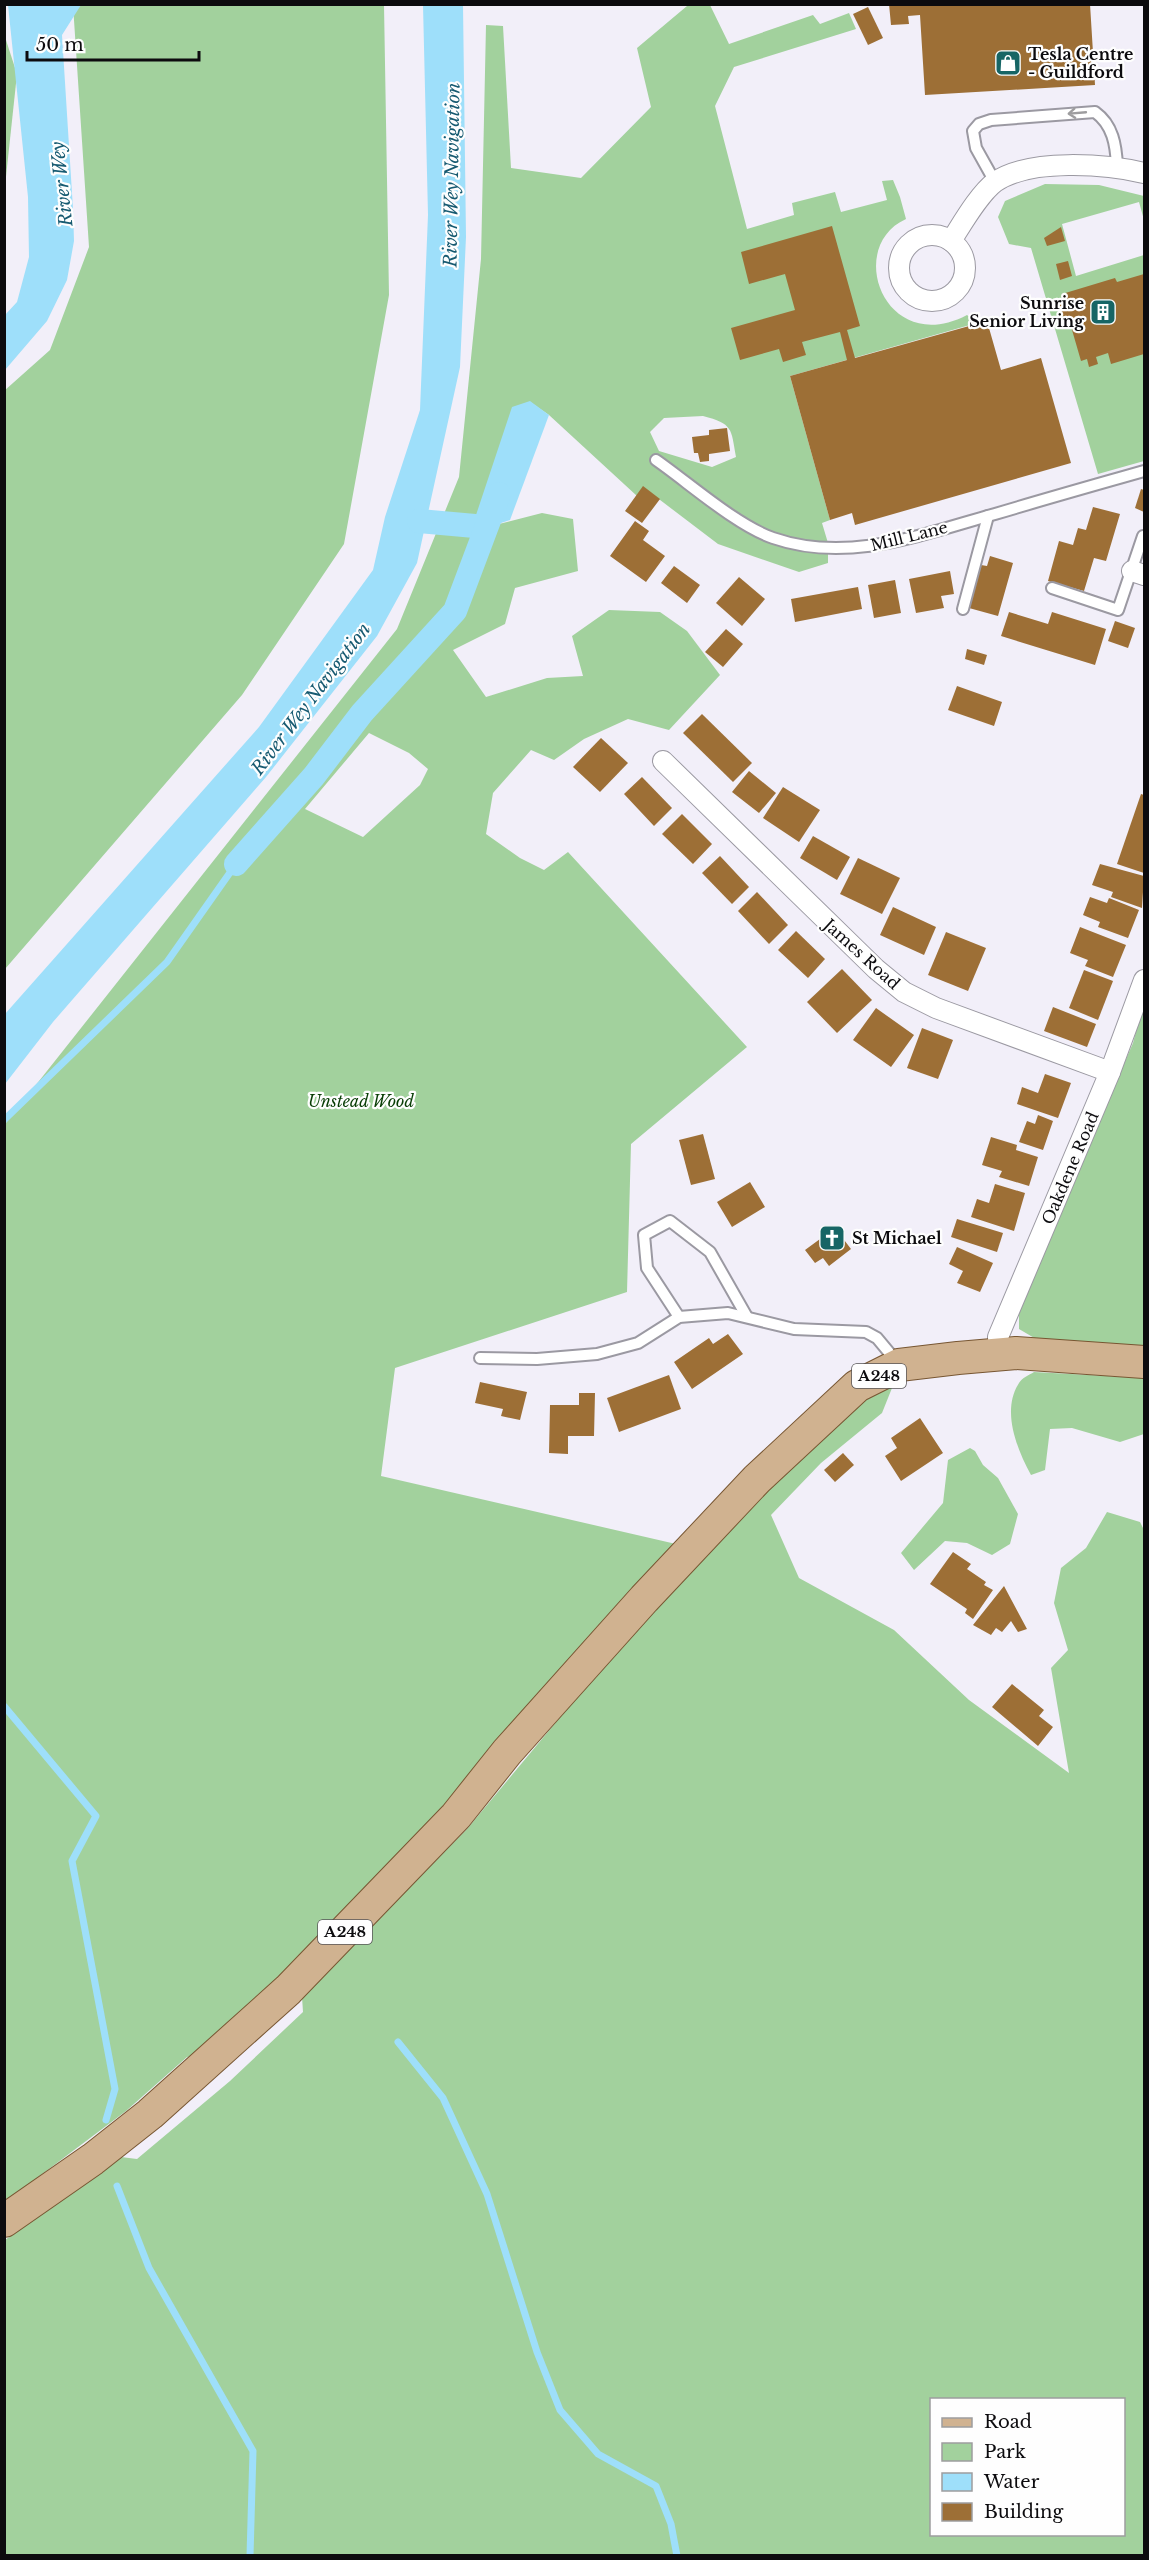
<svg xmlns="http://www.w3.org/2000/svg" width="1149" height="2560" viewBox="0 0 1149 2560" font-family="'Libre Baskerville',serif">
<rect width="100%" height="100%" fill="#f2eff9"/>
<!-- green -->
<g fill="#a2d19d" fill-rule="evenodd">
<path d="M73,5H384L389,295L344,544L242,695L5,969L4,391L50,350L89,247Z"/>
<path d="M710,5L729,44L813,15L820,24L849,13L856,29L734,67L715,106L747,229L794,215L792,203L835,192L841,212L887,200L882,181L893,180L900,197L906,219C844,247 885,358 967,315L977,323L790,376L830,520L822,523L828,543V563L799,572L718,544L643,487L637,496L549,415L530,402L495,525L542,513L573,519L578,571L515,588L505,624L453,650L486,697L547,678L583,676L572,636L609,610L660,612L687,631L720,675L669,730L628,719L584,739L554,760L531,750L493,793L486,834L520,858L544,870L568,852L747,1047L631,1144L627,1292L395,1368L381,1476L676,1544L436,1818L207,2053L187,2057L126,2111L5,2202V1124L397,629L459,477L481,259L486,25L503,26L511,168L581,178L651,107L637,48L687,6ZM703,416C733,424 731,428 736,457L712,467L659,451L650,432L664,418ZM369,733L409,753L428,769L420,785L363,837L305,809Z"/>
<path d="M5,37L17,74L5,186Z"/>
<path d="M1045,184L1099,185L1144,196V220L1139,202L1062,224L1076,276L1144,255V461L1098,474L1031,248L1009,244L998,217L1005,201Z"/>
<path d="M1144,1000V1346L1036,1339L1019,1329V1306L1133,1043Z"/>
<path d="M1034,1372L1144,1378V1434L1120,1442L1072,1428L1050,1429L1045,1470L1031,1475C1017,1449 1001,1411 1019,1383C1022,1378 1029,1375 1034,1372Z"/>
<path d="M894,1383L882,1413L821,1463L771,1515L799,1578L894,1630L969,1700L1069,1773L1051,1668L1068,1650L1054,1603L1061,1568L1086,1548L1107,1512L1140,1522L1144,1530V2555L5,2556V2240L121,2157L137,2159L230,2081L303,2012L302,1997L467,1829L647,1613L709,1543L855,1406ZM932,2400H1124V2534H932Z"/>
<path d="M970,1448L975,1451L983,1465L998,1478L1018,1514L1010,1544L992,1555L967,1543L945,1541L914,1570L901,1553L943,1503L948,1460Z"/>
</g>
<!-- water -->
<g fill="#9edffa">
<path d="M8,5H81L62,35L73,209L74,241L67,280L47,321L5,370V315L17,302L29,257L28,197Z"/>
<path d="M423,5H463L466,237L460,367L417,563L377,636L266,777L53,1022L5,1084V1014L259,727L373,570L385,517L420,410L428,215Z"/>
<path d="M530,401L549,415L510,520L495,525L475,518L512,407Z"/>
</g>
<g fill="none" stroke-linecap="round" stroke-linejoin="round">
<!-- stream -->
<g stroke="#9edffa" stroke-width="7">
<path d="M4,1120L167,962L236,864"/>
<path d="M4,1706L96,1816L72,1861L115,2089L106,2120"/>
<path d="M398,2042L443,2098L487,2194L537,2352L560,2410L598,2454L656,2486L671,2524L677,2556"/>
<path d="M117,2186L149,2268L253,2451L250,2556"/>
</g>
<!-- canal -->
<g stroke="#9edffa" stroke-width="24">
<path d="M419,521L486,527"/>
<path d="M236,864L314,776L362,713L455,611L499,494"/>
</g>
</g>
<!-- building -->
<g fill="#9d6f36">
<path d="M889,4H1090L1095,85L925,95L920,15L908,16L909,24L891,25Z"/>
<path d="M868,7L883,38L868,45L853,14Z"/>
<path d="M832,226L860,326L847,330L855,358L987,321L1001,370L1041,358L1071,463L855,525L852,513L830,520L790,376L847,360L840,332L802,342L806,355L783,362L779,349L740,360L731,328L795,310L785,274L749,284L741,252Z"/>
<path d="M1061,227L1065,241L1047,246L1044,238Z"/>
<path d="M1068,261L1072,276L1060,280L1056,264Z"/>
<path d="M1144,274V354L1111,364L1108,353L1096,357L1098,364L1089,367L1087,359L1081,361L1070,323L1066,324L1058,300L1063,299L1062,294L1115,278L1117,282Z"/>
<path d="M727,428L730,451L709,454V461L700,462L698,453H694L692,437L709,435V430Z"/>
<path d="M643,486L660,499L642,523L625,511Z"/>
<path d="M1141,489L1144,490V512L1135,508Z"/>
<path d="M1093,507L1120,514L1106,561L1094,558L1084,591L1048,581L1059,541L1073,545L1078,528L1086,530Z"/>
<path d="M635,521L649,531L643,540L665,556L646,582L610,556Z"/>
<path d="M990,556L1013,563L998,616L969,608L981,565L987,566Z"/>
<path d="M674,566L700,585L687,603L661,583Z"/>
<path d="M950,571L954,594L941,596L944,608L916,613L909,579Z"/>
<path d="M739,577L765,599L742,626L716,603Z"/>
<path d="M895,580L901,613L874,618L868,585Z"/>
<path d="M858,587L862,609L795,622L791,599Z"/>
<path d="M1009,612L1048,624L1052,612L1106,629L1095,665L1001,636Z"/>
<path d="M1115,621L1135,628L1128,648L1108,641Z"/>
<path d="M726,629L743,644L723,667L705,652Z"/>
<path d="M967,649L987,655L984,665L965,659Z"/>
<path d="M957,686L1002,702L994,726L948,710Z"/>
<path d="M702,714L752,763L733,782L683,733Z"/>
<path d="M601,738L628,763L600,792L573,767Z"/>
<path d="M749,771L776,793L759,813L732,792Z"/>
<path d="M642,777L672,808L654,826L624,794Z"/>
<path d="M783,787L820,810L799,842L763,818Z"/>
<path d="M1141,794L1144,795V873L1117,864Z"/>
<path d="M682,814L712,844L693,864L662,834Z"/>
<path d="M813,836L850,857L837,880L800,858Z"/>
<path d="M720,856L749,887L732,904L702,873Z"/>
<path d="M858,858L900,878L882,914L840,894Z"/>
<path d="M1100,864L1144,876L1142,908L1111,897L1113,892L1092,885Z"/>
<path d="M757,892L788,925L769,944L738,911Z"/>
<path d="M1090,897L1107,903L1109,898L1139,910L1128,938L1098,927L1100,922L1083,915Z"/>
<path d="M893,907L936,927L924,955L880,935Z"/>
<path d="M1080,927L1126,945L1113,977L1085,966L1088,960L1070,953Z"/>
<path d="M796,931L825,959L808,978L778,950Z"/>
<path d="M946,932L986,948L968,991L928,975Z"/>
<path d="M842,969L872,1000L837,1033L807,1002Z"/>
<path d="M1084,970L1113,981L1098,1020L1069,1008Z"/>
<path d="M1053,1007L1096,1024L1087,1047L1044,1031Z"/>
<path d="M876,1008L914,1035L891,1067L853,1040Z"/>
<path d="M922,1028L953,1040L938,1079L907,1068Z"/>
<path d="M1045,1074L1071,1083L1058,1118L1017,1104L1022,1087L1038,1093Z"/>
<path d="M1038,1115L1053,1121L1043,1150L1019,1142L1027,1121L1035,1124Z"/>
<path d="M703,1134L715,1179L691,1185L679,1140Z"/>
<path d="M991,1137L1017,1145L1016,1150L1038,1157L1029,1186L999,1177L1002,1171L982,1165Z"/>
<path d="M750,1182L765,1207L732,1227L717,1202Z"/>
<path d="M995,1184L1025,1193L1014,1231L971,1217L977,1199L989,1203Z"/>
<path d="M957,1219L1003,1233L997,1252L951,1237Z"/>
<path d="M835,1228L851,1249L829,1266L823,1258L815,1263L805,1250Z"/>
<path d="M957,1247L993,1263L980,1292L957,1283L963,1271L949,1264Z"/>
<path d="M728,1334L743,1354L692,1389L674,1362L709,1338L713,1344Z"/>
<path d="M669,1375L681,1409L619,1432L607,1398Z"/>
<path d="M480,1382L527,1392L520,1420L501,1416L503,1409L475,1403Z"/>
<path d="M579,1393H595L594,1436H568V1454L549,1453L550,1405H579Z"/>
<path d="M920,1418L943,1453L901,1481L885,1456L897,1448L891,1438Z"/>
<path d="M843,1453L854,1465L835,1482L824,1470Z"/>
<path d="M953,1552L971,1564L967,1569L986,1582L984,1585L993,1590L973,1619L965,1613L967,1609L930,1584Z"/>
<path d="M1004,1586L1027,1629L1018,1632L1011,1621L1002,1632L996,1628L991,1635L973,1625Z"/>
<path d="M1012,1684L1044,1710L1039,1716L1053,1727L1038,1746L992,1707Z"/>
</g>
<g fill="none" stroke-linecap="round" stroke-linejoin="round">
<!-- service casing -->
<g stroke="#9b99a2" stroke-width="14">
<g id="service">
<path d="M995,182L976,148L973,131L979,124L991,120L1095,112C1113,125 1116,145 1117,166"/>
<path d="M656,460C689,483 736,525 773,538C848,564 923,534 995,514C1045,499 1095,485 1144,471"/>
<path d="M1052,588L1118,610L1143,536"/>
<path d="M963,609L988,516"/>
<path d="M679,1317L647,1268L644,1235L670,1221L710,1252L747,1317"/>
<path d="M480,1358L537,1359L597,1354L638,1343L679,1317L728,1313L794,1329L866,1332L877,1338L897,1362"/>
</g>
</g>
<!-- minor casing -->
<g stroke="#9b99a2" stroke-width="22">
<g id="minor">
<circle cx="932" cy="268" r="33"/>
<path d="M951,241C962,224 979,194 995,182C1030,158 1106,164 1144,173"/>
<path d="M1132,571L1144,575"/>
<path d="M663,761L876,969L904,992L936,1008L1110,1072"/>
<path d="M999,1356L998,1337L1110,1072L1144,980"/>
</g>
</g>
<!-- primary casing -->
<g stroke="#775632" stroke-width="34">
<path id="primary" d="M4,2221L93,2159L150,2114L288,1990L456,1816L507,1752L644,1599L757,1479L857,1386L899,1365L958,1358L1016,1353L1144,1362"/>
</g>
<!-- service -->
<use href="#service" stroke="#fff" stroke-width="10"/>
<!-- minor -->
<use href="#minor" stroke="#fff" stroke-width="20"/>
<!-- primary -->
<use href="#primary" stroke="#d0b290" stroke-width="32"/>
</g>
<!-- one-way arrows -->
<defs><path id="oneway-shaft" d="M-6 0H5M1.5-3L5.5 0L1.5 3" fill="none" stroke-width="1.6" stroke-linecap="round" stroke-linejoin="round" transform="scale(1.5)"/></defs>
<use stroke="#9e9d9f" href="#oneway-shaft" transform="translate(1077 113) rotate(175)"/>
<!-- icons -->
<defs>
<g id="shop-square" transform="scale(1.35)"><rect x="-9" y="-9" width="18" height="18" rx="4" fill="#166565" stroke="#fefefe"/><path d="M-5-2.5h2.3a2.7 3.5 0 0 1 5.4 0H5L5.5 6h-11ZM-1.5-2.5h3a1.5 2.3 0 0 0-3 0Z" fill="#fff"/></g>
<g id="building-square" transform="scale(1.35)"><rect x="-9" y="-9" width="18" height="18" rx="4" fill="#166565" stroke="#fefefe"/><path d="M-4-6H4V6H1V3H-1V6H-4ZM-2.5-4.3h1.7v1.8h-1.7ZM.8-4.3h1.7v1.8H.8ZM-2.5-1h1.7V.8h-1.7ZM.8-1h1.7V.8H.8Z" fill="#fff"/></g>
<g id="church-square" transform="scale(1.35)"><rect x="-9" y="-9" width="18" height="18" rx="4" fill="#166565" stroke="#fefefe"/><path d="M-1.2-6h2.4v3.5h3.3v2.4h-3.3V6h-2.4V-.1h-3.3v-2.4h3.3Z" fill="#fff"/></g>
</defs>
<g fill-rule="evenodd">
<use href="#shop-square" x="1008" y="63"/>
<use href="#building-square" x="1103" y="312"/>
<use href="#church-square" x="832" y="1238"/>
</g>
<g text-anchor="middle" stroke-width="4.5" stroke-linejoin="round" paint-order="stroke">
<!-- shield labels -->
<g fill="#fefefe" stroke="#555456" stroke-width="1.5">
<rect x="852" y="1364" width="54" height="24" rx="4.5"/>
<rect x="318" y="1920" width="54" height="24" rx="4.5"/>
</g>
<g font-size="15" font-weight="bold" fill="#0c0b0e">
<text x="879" y="1381">A248</text>
<text x="345" y="1937">A248</text>
</g>
<!-- poi labels -->
<g font-size="16" font-weight="bold" fill="#0c0b0e" stroke="#fefefe" text-anchor="start">
<text x="1028" y="60">Tesla Centre<tspan x="1028" dy="18">- Guildford</tspan></text>
<text x="1084" y="309" text-anchor="end">Sunrise<tspan x="1084" dy="18">Senior Living</tspan></text>
<text x="852" y="1244">St Michael</text>
</g>
<!-- street labels -->
<g font-size="16" fill="#0c0b0e" stroke="#fefefe">
<text transform="translate(909 536) rotate(-14)" y="6">Mill Lane</text>
<text transform="translate(862 954) rotate(42)" y="6">James Road</text>
<text transform="translate(1070 1168) rotate(-67)" y="6">Oakdene Road</text>
</g>
<!-- park labels -->
<g font-size="16" font-style="italic" fill="#083d05" stroke="#fefefe">
<text x="361" y="1107">Unstead Wood</text>
</g>
<!-- water labels -->
<g font-size="18" font-style="italic" fill="#165a71" stroke="#fefefe">
<text transform="translate(452 175) rotate(-89)" y="6">River Wey Navigation</text>
<text transform="translate(62 184) rotate(-96)" y="6">River Wey</text>
<text transform="translate(311 699) rotate(-53)" y="6">River Wey Navigation</text>
</g>
</g>
<!-- border -->
<rect width="1149" height="2560" fill="none" stroke="#0c0b0e" stroke-width="12"/>
<!-- legend -->
<rect x="930" y="2398" width="195" height="138" fill="#fefefe" stroke="#9d9d9e" stroke-width="1.5"/>
<rect x="942" y="2418" width="30" height="9" fill="#d0b290" stroke="#9d9d9e" stroke-width="1.5"/>
<text x="984" y="2428" font-size="18" fill="#0c0b0e">Road</text>
<rect x="942" y="2443" width="30" height="18" fill="#a2d19d" stroke="#9d9d9e" stroke-width="1.5"/>
<text x="984" y="2458" font-size="18" fill="#0c0b0e">Park</text>
<rect x="942" y="2473" width="30" height="18" fill="#9edffa" stroke="#9d9d9e" stroke-width="1.5"/>
<text x="984" y="2488" font-size="18" fill="#0c0b0e">Water</text>
<rect x="942" y="2503" width="30" height="18" fill="#9d6f36" stroke="#9d9d9e" stroke-width="1.5"/>
<text x="984" y="2518" font-size="18" fill="#0c0b0e">Building</text>
<!-- scale -->
<path d="M27 51v9h172v-9" fill="none" stroke="#0c0b0e" stroke-width="3"/>
<text x="36" y="51" font-size="18" fill="#0c0b0e" stroke="#fefefe" stroke-width="4.5" paint-order="stroke">50 m</text>
</svg>
